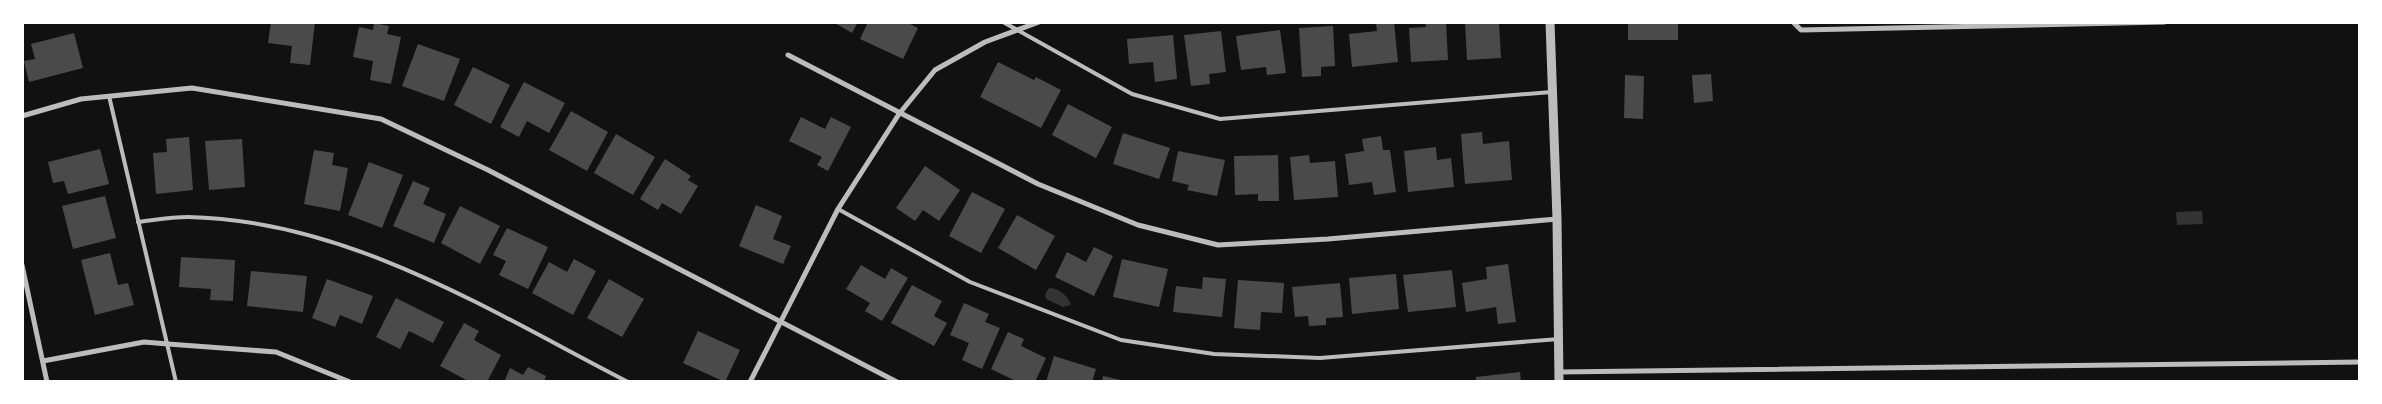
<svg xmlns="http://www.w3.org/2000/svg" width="2382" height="404" viewBox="0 0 2382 404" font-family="Jost,sans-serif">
<rect width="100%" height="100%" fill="#111"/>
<!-- water -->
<g fill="#333">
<path d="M2202,211L2203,224L2177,225L2176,212Z"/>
<path d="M1049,288C1058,287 1069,297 1071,305L1063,307L1046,299L1045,294Z"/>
</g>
<!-- building -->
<g fill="#4a4a4a">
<path d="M271,22H315L310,65L290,63L292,46L268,43Z"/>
<path d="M833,22H858L852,33Z"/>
<path d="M868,22H906L918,28L903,59L860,39Z"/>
<path d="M1394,22L1398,62L1352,67L1349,34L1377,31L1376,23Z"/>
<path d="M1425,22H1446L1448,60L1411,62L1409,28L1426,27Z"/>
<path d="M1465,22H1499L1501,58L1467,60Z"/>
<rect x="1628" y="22" width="50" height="18"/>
<path d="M374,23L389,26L387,34L401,37L391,84L370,80L373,61L353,57L359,27L373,30Z"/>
<path d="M1333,26L1335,66L1321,67V76L1302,77L1299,28Z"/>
<path d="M1280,30L1286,73L1267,75L1266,67L1241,70L1236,36Z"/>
<path d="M1221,31L1226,72L1209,74L1210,84L1191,86L1184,35Z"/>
<path d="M74,33L83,68L29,82L24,61L35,59L31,44Z"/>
<path d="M1173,35L1177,79L1155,82L1153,62L1129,64L1127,39Z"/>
<path d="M418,44L460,59L444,101L402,86Z"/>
<path d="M998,62L1034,80L1036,77L1061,90L1041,128L980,97Z"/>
<path d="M473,67L510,85L491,124L454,105Z"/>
<path d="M1711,74L1713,101L1694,103L1692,75Z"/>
<path d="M1625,75L1644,76L1643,119L1624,118Z"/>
<path d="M524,82L565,103L549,133L527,121L519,137L500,127Z"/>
<path d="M1068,104L1112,127L1096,158L1052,135Z"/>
<path d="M571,111L608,132L587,171L549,150Z"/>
<path d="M801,117L825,129L831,117L851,127L828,171L817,165L822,157L789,141Z"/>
<path d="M1482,132L1483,144L1509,141L1512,180L1465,184L1461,134Z"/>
<path d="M1123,133L1170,148L1159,179L1113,164Z"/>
<path d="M616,134L655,157L633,195L594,173Z"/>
<path d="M1381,136L1383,150H1390L1396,192L1374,195L1372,182L1349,185L1345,154L1364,151L1362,139Z"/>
<path d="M189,137L193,190L156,194L153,153L167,152L166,139Z"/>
<path d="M242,139L245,187L209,190L205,141Z"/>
<path d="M1436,147L1437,160L1451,158L1454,187L1408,192L1404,151Z"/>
<path d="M100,149L109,184L68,194L64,181L53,183L48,162Z"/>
<path d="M314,150L334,153L332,165L348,168L340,211L304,204Z"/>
<path d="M1178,151L1225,160L1217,196L1187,190L1189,185L1172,181Z"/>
<path d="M1278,155L1279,201H1258V194L1235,195L1234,156Z"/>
<path d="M1309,155L1310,163L1335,161L1338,197L1294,200L1290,157Z"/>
<path d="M665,159L691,176L688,180L698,186L681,214L662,203L658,210L640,199Z"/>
<path d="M369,162L403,175L382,228L348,215Z"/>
<path d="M925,166L960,190L939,221L923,210L915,221L896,208Z"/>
<path d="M413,181L430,188L423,204L446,214L434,243L393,226Z"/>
<path d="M972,192L1005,209L981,253L949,236Z"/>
<path d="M105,196L116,238L73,249L62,206Z"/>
<path d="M756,205L782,216L773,239L791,246L783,264L739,246Z"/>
<path d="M460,206L500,226L480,264L441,243Z"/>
<path d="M1017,215L1055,236L1036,270L998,248Z"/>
<path d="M507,228L548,247L528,289L499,275L506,261L493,255Z"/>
<path d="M1094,247L1113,256L1094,296L1055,277L1067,252L1086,262Z"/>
<path d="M110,253L118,285L128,283L134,305L95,315L81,260Z"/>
<path d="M181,257L235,260L233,301L210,300L211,289L179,287Z"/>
<path d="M574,259L596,271L573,315L532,293L549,262L567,272Z"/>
<path d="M1122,259L1168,269L1159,307L1113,297Z"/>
<path d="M1508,264L1516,322L1498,324L1496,307L1466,312L1462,283L1487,279L1486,267Z"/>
<path d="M861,265L885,279L891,268L908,278L882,321L865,311L870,303L846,289Z"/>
<path d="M1452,270L1456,307L1408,312L1403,275Z"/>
<path d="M251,271L307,276L303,312L247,306Z"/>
<path d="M1396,274L1399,309L1352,314L1349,278Z"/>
<path d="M1203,277L1226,279L1222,317L1173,312L1176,286L1202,289Z"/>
<path d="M327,279L373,296L362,324L340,315L335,327L312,318Z"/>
<path d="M609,279L644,299L622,337L587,318Z"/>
<path d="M1238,280L1284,283L1282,313L1261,312L1260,330L1234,328Z"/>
<path d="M1340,283L1343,317L1326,318V325L1309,326L1308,316L1295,317L1292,287Z"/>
<path d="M912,285L942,301L934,316L947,323L934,346L891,323Z"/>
<path d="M396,298L444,322L433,343L409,331L400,349L376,337Z"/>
<path d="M964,303L989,314L985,322L1000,328L982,369L962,360L969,343L950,335Z"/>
<path d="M464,323L479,331L474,340L501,355L487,382H470L440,366Z"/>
<path d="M698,331L740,350L725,382L683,363Z"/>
<path d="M1008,332L1024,339L1021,346L1046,358L1035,382H1018L991,369Z"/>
<path d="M1054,356L1096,369L1092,382H1046Z"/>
<path d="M528,367L546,376L544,382H504L510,368L523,375Z"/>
<path d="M1520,372L1521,382H1476V377Z"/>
<path d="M1103,376L1125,381V382H1102Z"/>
</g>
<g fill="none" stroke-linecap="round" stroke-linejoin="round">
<!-- service -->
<g stroke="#bcbcbc" stroke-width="4">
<path d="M1003,22L1132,94L1220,119L1552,92"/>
<path d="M109,96L176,382"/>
<path d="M838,209L970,282L1121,340L1214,354L1320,358L1559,339"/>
<path d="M138,222C155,220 171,217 188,217C348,220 490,311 628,382"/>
</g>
<!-- minor -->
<g stroke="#bcbcbc" stroke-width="5">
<path d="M1793,22L1801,30L2165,22"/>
<path d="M788,55L1038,184L1138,225L1218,245L1328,239L1557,219"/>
<path d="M22,116L81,99L192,88L381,119L488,170L897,382"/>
<path d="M22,265L47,382"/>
<path d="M43,361L144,342L168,344L276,352L350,382"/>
<path d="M1559,372L2360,362"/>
<path d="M750,382L838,209L899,114L935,70L985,42L1039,22"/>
</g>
<!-- tertiary -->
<path stroke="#bcbcbc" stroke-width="9" d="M1550,22L1557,219L1559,382"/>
</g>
<!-- border -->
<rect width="2382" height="404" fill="none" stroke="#ffffff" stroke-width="48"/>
</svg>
